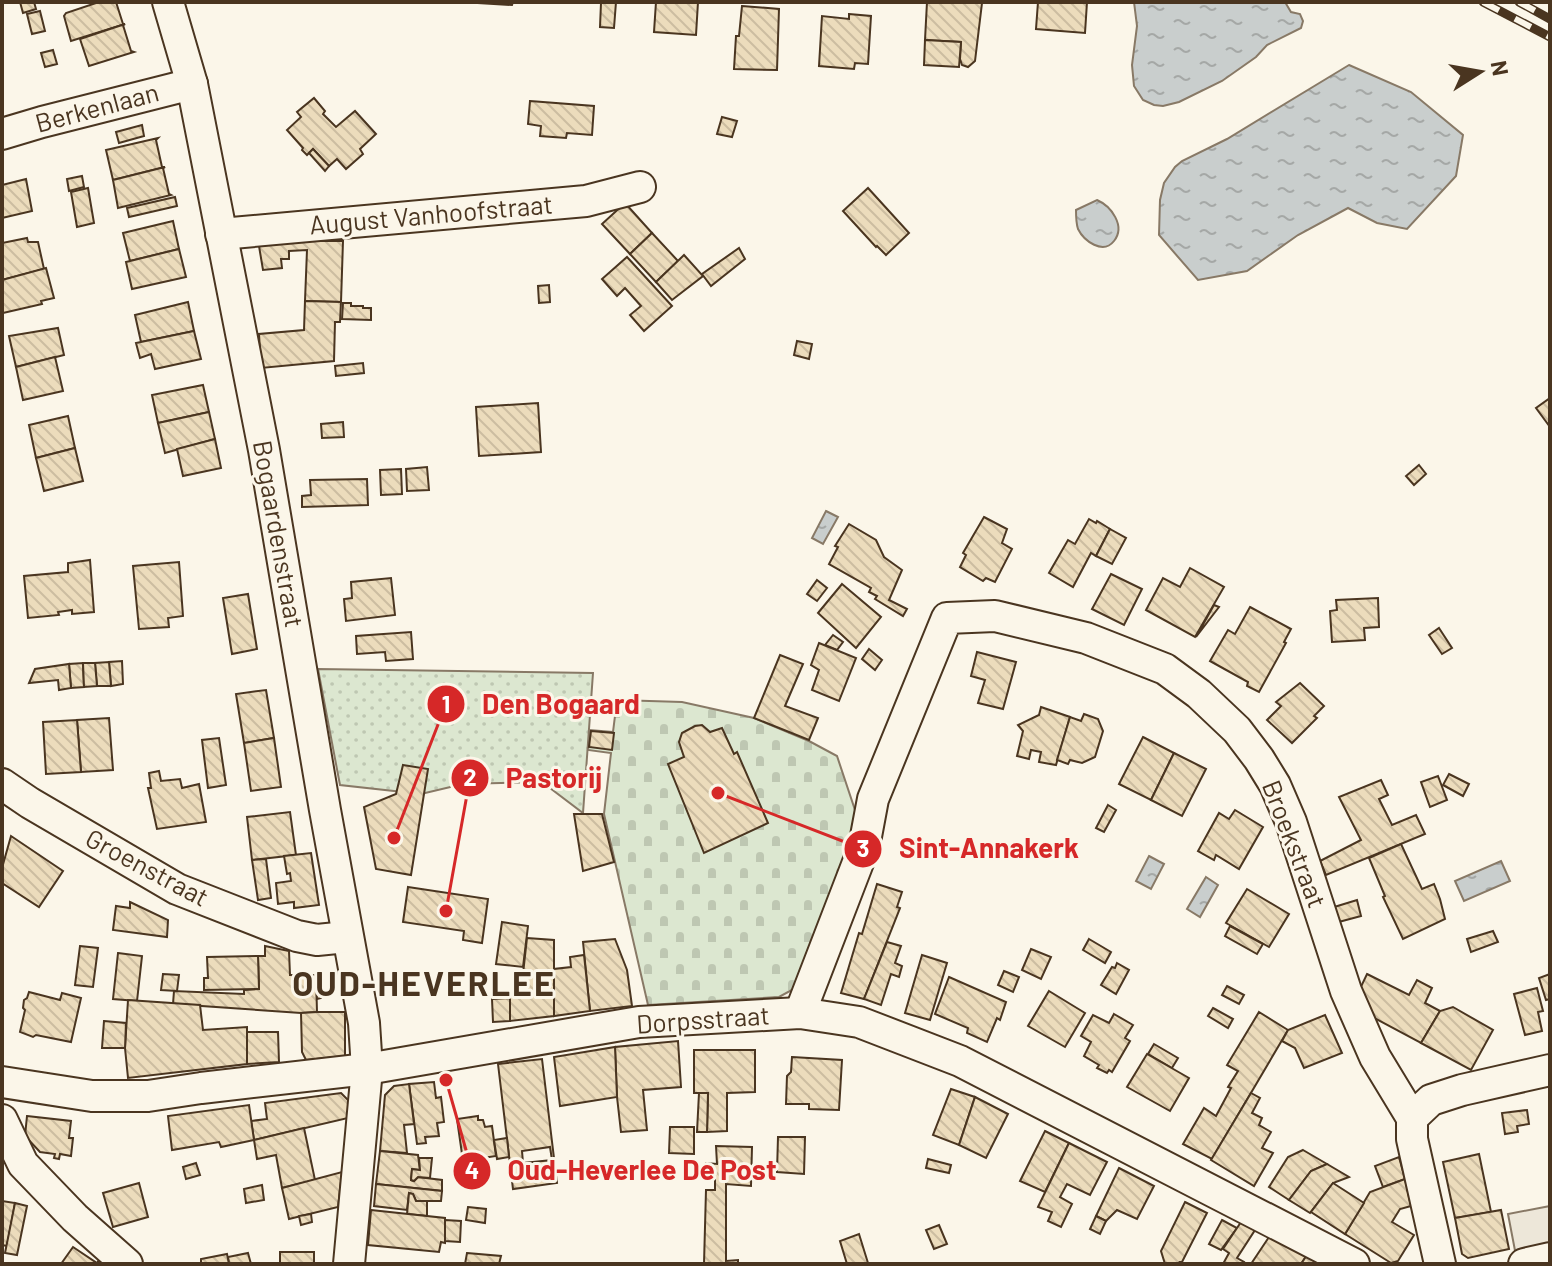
<svg xmlns="http://www.w3.org/2000/svg" width="1552" height="1266" viewBox="0 0 1552 1266" font-family="Barlow,sans-serif">
<defs>
<pattern id="green-dots" width="8" height="8" patternUnits="userSpaceOnUse" patternTransform="scale(2)"><rect width="8" height="8" fill="#dce7d0"/><path d="M2 2h.1M6 6h.1" fill="none" stroke="#bec7b2" stroke-width="1.8" stroke-linecap="round"/></pattern>
<pattern id="cemetery-stones" width="16" height="16" patternUnits="userSpaceOnUse" patternTransform="scale(2)"><rect width="16" height="16" fill="#dce7d0"/><path d="M2 7V4a2 2 0 0 1 4 0v3zM10 15v-3a2 2 0 0 1 4 0v3z" fill="#bec7b2"/></pattern>
<pattern id="water-ripples" width="26" height="14" patternUnits="userSpaceOnUse" patternTransform="scale(2)"><rect width="26" height="14" fill="#c9cecd"/><path d="M2 4q2-2 4 0t4 0M15 11q2-2 4 0t4 0" fill="none" stroke="#a5a8a6"/></pattern>
<pattern id="building-back-hatch" width="6" height="6" patternUnits="userSpaceOnUse" patternTransform="scale(2)"><rect width="6" height="6" fill="#ecdcbc"/><path d="M-1 5l2 2M0 0l6 6M5-1l2 2" fill="none" stroke="#ccbda1"/></pattern>
</defs>
<rect width="100%" height="100%" fill="#fbf6e9"/>
<!-- green -->
<path fill="url(#green-dots)" stroke="#887966" stroke-width="2" d="M318,669L593,673L583,813L542,782L463,784L421,794L340,785Z"/>
<!-- cemetery -->
<path fill="url(#cemetery-stones)" stroke="#887966" stroke-width="2" d="M617,700L682,702L754,718L809,741L837,756L863,834L801,985L779,997L648,1005L604,814L611,753L588,750L590,730L613,732Z"/>
<!-- parking -->
<path fill="#ede7d9" stroke="#887966" stroke-width="2" d="M1550,1206V1254L1517,1261L1508,1214Z"/>
<!-- water -->
<g fill="url(#water-ripples)" stroke="#887966" stroke-width="2">
<path d="M1134,2H1285L1291,12L1300,14L1303,21L1301,28L1267,45L1256,57L1222,81L1179,102L1163,106L1154,105L1143,100L1134,86L1132,65L1137,26Z"/>
<path d="M1349,65L1411,92L1463,135L1456,176L1407,229L1377,223L1348,208L1298,235L1247,271L1198,280L1159,235L1160,200L1164,183L1175,167L1182,161L1227,139Z"/>
<path d="M1097,200C1111,206 1126,226 1114,241C1103,255 1084,241 1078,229C1076,223 1076,217 1076,210Z"/>
<path d="M826,511L838,517L823,544L812,538Z"/>
<path d="M1149,856L1164,864L1151,889L1136,881Z"/>
<path d="M1501,861L1510,881L1464,901L1455,881Z"/>
<path d="M1206,877L1218,885L1200,917L1187,909Z"/>
</g>
<!-- building -->
<g fill="url(#building-back-hatch)" stroke="#4a3520" stroke-width="2" fill-rule="evenodd">
<path d="M20,2H34L36,9L23,13Z"/>
<path d="M99,2H116L123,24H125L71,41L64,16L66,13Z"/>
<path d="M461,2H513L512,5Z"/>
<path d="M585,2H616L614,28L600,27L601,3Z"/>
<path d="M656,2H698L696,35L654,32Z"/>
<path d="M927,2L982,3L975,61L968,67L962,65L960,59L961,42L925,40Z"/>
<path d="M1038,2H1087L1085,33L1036,29Z"/>
<path d="M742,6L779,9L777,70L734,69L736,36H739Z"/>
<path d="M40,11L45,31L32,34L27,14Z"/>
<path d="M849,14L871,16L868,64L855,63L854,69L819,66L822,16L849,19Z"/>
<path d="M123,25L131,51L134,52L89,66L80,39L125,24Z"/>
<path d="M925,40L961,42L959,67L924,65Z"/>
<path d="M53,50L57,64L45,67L41,53Z"/>
<path d="M314,98L325,111L323,114L336,127L355,111L376,134L360,149L363,154L346,169L337,159L329,166L313,149L307,155L302,150L303,148L287,130L301,117L297,112Z"/>
<path d="M530,101L594,106L592,135L567,133L566,138L540,136L541,126L528,124Z"/>
<path d="M722,117L737,121L732,137L717,134Z"/>
<path d="M142,125L144,136L119,143L116,132Z"/>
<path d="M158,138L156,140L162,167H165L113,180L106,150Z"/>
<path d="M313,149L329,166L325,171L309,153Z"/>
<path d="M165,167L163,168L169,194L171,195L118,208L113,180Z"/>
<path d="M82,176L84,187L69,191L67,179Z"/>
<path d="M26,179L32,211L2,218V185Z"/>
<path d="M88,188L94,223L77,227L71,192Z"/>
<path d="M868,188L909,233L886,255L877,246L876,247L843,211Z"/>
<path d="M175,197L177,206L129,217L127,208Z"/>
<path d="M625,203L652,233L630,254L602,224Z"/>
<path d="M173,221L179,249L130,261L123,233Z"/>
<path d="M652,233L678,261L656,282L630,254Z"/>
<path d="M27,238L28,242H38L44,269L2,280V243Z"/>
<path d="M289,241H343L341,302L305,301L307,250L289,251V259H281L282,268L263,270L259,246Z"/>
<path d="M739,248L745,259L711,286L702,274Z"/>
<path d="M179,249L186,277L132,289L126,262Z"/>
<path d="M684,255L703,276L672,300L656,282Z"/>
<path d="M627,257L672,306L644,331L630,315L641,306L625,288L617,296L602,279Z"/>
<path d="M46,268L54,298L41,301L42,304L3,313L2,280Z"/>
<path d="M549,285L550,302L539,303L538,286Z"/>
<path d="M305,301L341,302L340,322H335L334,361L261,368L259,334L304,330Z"/>
<path d="M188,302L194,331L141,342L135,315Z"/>
<path d="M343,303H351V306H363V308H371V320L342,319Z"/>
<path d="M58,328L64,355L16,367L9,336Z"/>
<path d="M194,331L201,359L155,369L151,354L140,358L136,343Z"/>
<path d="M797,341L812,344L809,359L794,355Z"/>
<path d="M55,357L63,391L23,400L16,367Z"/>
<path d="M363,363L364,373L336,376L335,366Z"/>
<path d="M203,385L209,412L158,423L152,395Z"/>
<path d="M1550,398V427L1536,408Z"/>
<path d="M538,403L541,452L479,456L476,407Z"/>
<path d="M209,412L215,439L165,453L158,423Z"/>
<path d="M68,416L75,448L36,458L29,425Z"/>
<path d="M343,422L344,437L322,438L321,424Z"/>
<path d="M215,439L221,468L183,476L177,449Z"/>
<path d="M75,448L83,481L44,491L36,458Z"/>
<path d="M1419,465L1426,474L1414,485L1406,476Z"/>
<path d="M427,467L429,490L407,491L406,469Z"/>
<path d="M401,469L402,494L381,495L380,470Z"/>
<path d="M367,479L368,505L302,507V496L311,495L310,480Z"/>
<path d="M984,517L1007,529L1002,543L1012,549L995,582L986,578L983,581L960,567L966,555L963,553Z"/>
<path d="M1089,519L1096,523L1097,521L1110,529L1096,556L1091,553L1073,587L1049,573L1068,540L1075,544Z"/>
<path d="M849,524L876,540L884,557L902,570L889,600L907,609L903,616L875,599L877,596L869,592L871,588L829,564L838,547L835,546Z"/>
<path d="M1110,529L1126,538L1112,564L1096,556Z"/>
<path d="M90,560L94,612L72,614V610L58,612L59,615L28,618L24,576L68,572V563Z"/>
<path d="M179,562L183,616L168,618L169,627L139,629L133,566Z"/>
<path d="M1190,568L1224,587L1195,637L1146,610L1163,578L1180,587Z"/>
<path d="M1111,574L1142,589L1124,625L1092,609Z"/>
<path d="M391,578L395,615L346,621L344,599L352,598L351,582Z"/>
<path d="M817,580L827,588L817,601L807,594Z"/>
<path d="M842,584L881,617L856,648L818,613Z"/>
<path d="M248,594L257,649L232,654L223,598Z"/>
<path d="M1378,598L1379,627L1364,628L1365,640L1332,642L1330,611L1337,610L1336,600Z"/>
<path d="M1214,605L1219,607L1196,637Z"/>
<path d="M1250,607L1291,629L1284,642L1286,643L1259,692L1247,686L1248,682L1210,661L1228,630L1235,634Z"/>
<path d="M1439,628L1452,648L1442,654L1429,635Z"/>
<path d="M411,632L413,659L386,661L385,652L357,654L356,636Z"/>
<path d="M833,635L843,642L837,650L825,645Z"/>
<path d="M819,643L856,658L839,701L812,690L819,670L811,665Z"/>
<path d="M869,649L882,660L875,670L862,659Z"/>
<path d="M977,652L1016,662L1003,709L978,703L985,680L971,676Z"/>
<path d="M780,655L803,664L785,706L818,718L809,740L754,718Z"/>
<path d="M122,661L123,684L111,686L109,662Z"/>
<path d="M109,662L111,686H97L95,663Z"/>
<path d="M83,663L84,687L71,688L69,664Z"/>
<path d="M83,663H95L97,686L84,687Z"/>
<path d="M69,664L71,688L59,690L58,680L29,683L35,669Z"/>
<path d="M1300,683L1324,706L1314,716L1317,718L1292,743L1267,720L1281,706L1276,702Z"/>
<path d="M266,690L274,738L244,743L236,694Z"/>
<path d="M1041,707L1070,717L1056,765L1039,762L1041,752L1031,750L1029,759L1017,756L1023,731L1018,725L1039,715Z"/>
<path d="M1084,714L1098,719L1103,731L1095,757L1082,763L1070,760L1068,764L1057,760L1070,717L1081,721Z"/>
<path d="M109,718L113,770L81,772L77,720Z"/>
<path d="M77,720L81,772L46,774L43,722Z"/>
<path d="M702,725L710,732L722,728L734,754L737,752L768,823L704,853L668,764L684,757L679,742L682,733L695,726Z"/>
<path d="M591,731L614,733L612,750L589,747Z"/>
<path d="M1143,737L1174,753L1151,800L1119,784Z"/>
<path d="M219,738L226,785L208,788L202,740Z"/>
<path d="M274,738L281,787L251,791L244,743Z"/>
<path d="M1174,753L1206,769L1182,816L1151,800Z"/>
<path d="M403,765L428,769L411,875L376,869L364,807L396,794Z"/>
<path d="M159,771L161,781L180,779L182,788L199,784L206,822L157,829L148,788H151L149,773Z"/>
<path d="M1449,774L1469,784L1463,796L1443,785Z"/>
<path d="M1438,776L1447,800L1430,807L1421,782Z"/>
<path d="M1381,780L1388,795L1379,799L1392,825L1416,815L1425,834L1326,875L1320,861L1361,840L1339,797Z"/>
<path d="M1108,805L1116,810L1104,832L1096,828Z"/>
<path d="M1235,810L1263,827L1239,869L1216,855L1214,860L1198,851L1219,813L1229,819Z"/>
<path d="M290,812L296,855L252,860L247,817Z"/>
<path d="M574,814H602L614,862L583,871Z"/>
<path d="M11,836L63,871L39,907L2,883V868Z"/>
<path d="M1401,844L1422,889L1434,884L1440,899L1445,919L1403,939L1383,897L1385,896L1369,858Z"/>
<path d="M311,853L319,905L294,908V902L278,904L276,883L291,881L290,873L287,874L284,856Z"/>
<path d="M266,859L271,898L258,900L252,860Z"/>
<path d="M877,884L902,892L897,907L900,908L864,999L841,993L859,933L862,934Z"/>
<path d="M408,887L488,899L482,943L463,940L464,931L403,922Z"/>
<path d="M1247,889L1289,914L1269,947L1226,923Z"/>
<path d="M1357,900L1361,916L1335,923L1331,908Z"/>
<path d="M130,902L168,920L167,937L113,930L116,906L130,908Z"/>
<path d="M502,922L528,926L523,967L496,964Z"/>
<path d="M1230,926L1263,944L1257,954L1225,936Z"/>
<path d="M1493,931L1498,942L1471,952L1467,939Z"/>
<path d="M527,938L554,940V1016L510,1021V992H521Z"/>
<path d="M615,939L627,970L632,1006L590,1011L583,942Z"/>
<path d="M1089,939L1111,952L1105,963L1083,950Z"/>
<path d="M887,942L901,946L895,963L902,966L899,977L891,974L881,1005L864,999Z"/>
<path d="M80,946L98,948L93,987L75,985Z"/>
<path d="M265,946L289,951L290,975H316L317,1012L301,1013L173,1004L174,991L244,994V990L259,989L258,956H265Z"/>
<path d="M1031,949L1051,957L1041,979L1022,970Z"/>
<path d="M118,953L142,956L137,1001L113,999Z"/>
<path d="M584,955L590,1011L554,1016V969L571,967L570,957Z"/>
<path d="M922,955L947,963L930,1020L905,1013Z"/>
<path d="M258,956L259,989L204,990V978H208L207,957Z"/>
<path d="M1117,963L1129,970L1116,994L1101,985L1112,967L1115,968Z"/>
<path d="M1004,971L1019,977L1013,992L998,985Z"/>
<path d="M163,974L179,975L177,991L161,990Z"/>
<path d="M1367,974L1409,995L1417,980L1432,988L1425,1003L1440,1011L1421,1043L1365,1013L1357,995Z"/>
<path d="M1550,974V999L1546,1000L1539,978Z"/>
<path d="M316,975H321V998L317,999Z"/>
<path d="M949,977L1006,1002L1000,1020L997,1018L987,1042L967,1033L968,1028L935,1014Z"/>
<path d="M1227,986L1244,995L1239,1004L1222,995Z"/>
<path d="M1537,988L1543,1011L1538,1012L1542,1031L1525,1035L1514,994Z"/>
<path d="M1049,991L1085,1013L1065,1047L1028,1026Z"/>
<path d="M29,992L60,1000L62,993L81,998L71,1042L36,1035L33,1037L20,1032L25,1010L23,1008L24,1000L27,998Z"/>
<path d="M510,998V1021L493,1022L492,999Z"/>
<path d="M128,1000L200,1005L203,1030L247,1027V1064L128,1078L125,1048Z"/>
<path d="M1453,1007L1493,1030L1471,1070L1421,1043L1440,1011Z"/>
<path d="M1213,1008L1233,1019L1228,1028L1208,1016Z"/>
<path d="M317,1012H345V1056L306,1060L302,1052L301,1013Z"/>
<path d="M1259,1012L1288,1030L1212,1159L1183,1144L1204,1108L1216,1116L1231,1088L1228,1087L1238,1071L1227,1065Z"/>
<path d="M1114,1014L1133,1025L1125,1038L1130,1041L1112,1072L1109,1070L1107,1073L1097,1068L1099,1065L1084,1056L1091,1042L1081,1036L1093,1015L1109,1023Z"/>
<path d="M1325,1015L1342,1053L1304,1068L1295,1048L1282,1041L1288,1030Z"/>
<path d="M104,1021L126,1023L125,1048H102Z"/>
<path d="M247,1032H278L279,1062L247,1064Z"/>
<path d="M678,1041L681,1087L643,1090L647,1130L621,1132L617,1097L615,1047Z"/>
<path d="M1154,1044L1178,1058L1172,1068L1148,1054Z"/>
<path d="M615,1047L617,1097L560,1106L554,1057Z"/>
<path d="M694,1050H755V1092L727,1093V1131L707,1132L708,1093H694Z"/>
<path d="M1147,1054L1189,1078L1170,1111L1127,1087Z"/>
<path d="M792,1057L842,1060L839,1110L809,1109V1104H786L787,1076L791,1072Z"/>
<path d="M542,1059L557,1183L513,1189L498,1064ZM550,1147L552,1160L523,1163L522,1151Z"/>
<path d="M434,1082L436,1098L441,1097L444,1122L437,1123L439,1136L425,1137L426,1143L417,1144L409,1084Z"/>
<path d="M409,1084L414,1124L404,1125L407,1153L380,1151L385,1095L394,1086Z"/>
<path d="M951,1089L975,1097L959,1145L933,1135Z"/>
<path d="M341,1093L350,1102L348,1118L254,1140L251,1121L267,1119L265,1103Z"/>
<path d="M699,1093H708L707,1132H697Z"/>
<path d="M1251,1093L1260,1098L1252,1113L1262,1118L1259,1125L1271,1132L1262,1148L1273,1153L1254,1186L1211,1160Z"/>
<path d="M975,1097L1008,1114L986,1158L959,1145Z"/>
<path d="M249,1105L254,1140L221,1147L219,1142L172,1150L168,1116Z"/>
<path d="M1527,1110L1529,1124L1517,1126L1518,1132L1505,1134L1502,1113Z"/>
<path d="M27,1116L71,1121L69,1138H73L71,1156L60,1154L59,1159L54,1158L55,1154L40,1152L25,1136Z"/>
<path d="M478,1116V1120H483L485,1127L492,1126L496,1156L463,1161L457,1119Z"/>
<path d="M670,1127H694V1154L669,1153Z"/>
<path d="M304,1128L315,1180L282,1188L276,1155L257,1159L254,1140Z"/>
<path d="M1045,1131L1069,1143L1045,1192L1020,1181Z"/>
<path d="M778,1137H805L804,1174L777,1172Z"/>
<path d="M507,1138L509,1157L497,1159L494,1140Z"/>
<path d="M1069,1143L1107,1162L1090,1195L1067,1184L1060,1197L1072,1204L1061,1227L1048,1221L1052,1212L1038,1207Z"/>
<path d="M716,1146L752,1147L751,1186L726,1184V1261L738,1260V1264H704L706,1190H715V1176L705,1177L706,1163L717,1164Z"/>
<path d="M1303,1150L1327,1164L1311,1171L1289,1200L1269,1187L1288,1157Z"/>
<path d="M380,1151L418,1155L420,1170L412,1169L411,1180L414,1181L418,1177L442,1180V1191L376,1184Z"/>
<path d="M1479,1154L1491,1212L1455,1218L1443,1162Z"/>
<path d="M1399,1157L1405,1179L1383,1187L1375,1166Z"/>
<path d="M419,1158H432L430,1178L418,1177L414,1181L411,1180L412,1169L420,1170Z"/>
<path d="M928,1159L951,1165L949,1173L926,1168Z"/>
<path d="M196,1163L200,1175L186,1179L183,1167Z"/>
<path d="M1327,1164L1349,1177L1333,1183L1310,1213L1289,1200L1311,1171Z"/>
<path d="M1119,1168L1154,1186L1137,1219L1117,1210L1106,1221L1096,1216Z"/>
<path d="M342,1172L338,1207L289,1219L282,1188Z"/>
<path d="M1405,1179L1411,1206L1400,1209L1392,1222L1414,1235L1398,1261L1391,1263L1345,1234L1370,1192Z"/>
<path d="M139,1183L148,1217L113,1227L103,1193Z"/>
<path d="M1333,1183L1364,1203L1345,1234L1311,1212Z"/>
<path d="M376,1184L442,1191L441,1201H416L413,1194L409,1193L407,1210L374,1206Z"/>
<path d="M262,1185L264,1200L246,1203L244,1189Z"/>
<path d="M409,1193L413,1194L416,1201H427V1216L407,1214Z"/>
<path d="M2,1201L15,1203L7,1246L2,1245Z"/>
<path d="M1185,1202L1207,1213L1182,1262H1180L1181,1264H1165L1161,1251Z"/>
<path d="M15,1203L27,1206L17,1255L5,1253Z"/>
<path d="M468,1207L486,1209L485,1223L466,1220Z"/>
<path d="M371,1210L445,1218V1243L441,1242L439,1252L368,1245Z"/>
<path d="M1501,1210L1509,1249L1468,1258L1462,1254L1455,1218Z"/>
<path d="M311,1214L312,1222L301,1225L299,1216Z"/>
<path d="M1096,1216L1106,1221L1100,1234L1090,1229Z"/>
<path d="M445,1220L461,1221L460,1242L445,1241Z"/>
<path d="M1222,1220L1237,1228L1221,1250L1209,1244Z"/>
<path d="M1241,1222L1255,1230L1237,1258L1244,1262L1243,1264H1223L1229,1253L1223,1249Z"/>
<path d="M939,1225L947,1244L934,1249L926,1230Z"/>
<path d="M859,1234L868,1263L847,1264L840,1241Z"/>
<path d="M1271,1234L1307,1255L1301,1264H1251Z"/>
<path d="M73,1247L97,1263L99,1260L105,1264H61Z"/>
<rect x="280" y="1252" width="34" height="12"/>
<path d="M248,1253L251,1264H229L228,1257Z"/>
<path d="M467,1253L501,1256L499,1264H465Z"/>
<path d="M227,1254L229,1264H201V1259Z"/>
<path d="M1307,1255L1320,1264H1301Z"/>
</g>
<g fill="none" stroke-linecap="round" stroke-linejoin="round">
<!-- minor casing -->
<g stroke="#4a3520" stroke-width="34">
<g id="minor">
<path d="M168,2L192,84L264,450L325,810L364,1023L367,1069L349,1264"/>
<path d="M2,134L42,122L192,84"/>
<path d="M221,234L586,201L640,187"/>
<path d="M2,784L30,803L177,889L297,936L317,940L347,937"/>
<path d="M800,1013L864,847L873,799L947,618L995,616L1086,638L1165,669L1199,694L1237,730L1259,759L1275,785L1291,822L1346,991L1375,1057L1412,1118V1139L1440,1264"/>
<path d="M2,1082L92,1096H148L201,1088L367,1069L639,1022L800,1013L859,1022L960,1061L1354,1264"/>
<path d="M1412,1118L1431,1100L1462,1090L1550,1070"/>
<path d="M2,1120L23,1164L75,1218L127,1264"/>
<path d="M1524,1264L1550,1258"/>
</g>
</g>
<!-- minor -->
<use href="#minor" stroke="#fbf6e9" stroke-width="30"/>
<!-- rail casing -->
<g stroke="#4a3520" stroke-width="9">
<g id="rail">
<path d="M1483,2L1550,37"/>
<path d="M1519,2L1550,19"/>
</g>
</g>
<!-- rail -->
<use href="#rail" stroke="#fbf6e9" stroke-width="6" stroke-dasharray="18" stroke-linecap="butt"/>
</g>
<g text-anchor="middle" stroke-width="6" stroke-linejoin="round" paint-order="stroke">
<!-- street labels -->
<g font-size="26" fill="#4a3520" stroke="#fbf6e9">
<text transform="translate(97 108) rotate(-15)" y="9">Berkenlaan</text>
<text transform="translate(431 215) rotate(-5)" y="9">August Vanhoofstraat</text>
<text transform="translate(278 534) rotate(80)" y="9">Bogaardenstraat</text>
<text transform="translate(1294 844) rotate(69)" y="9">Broekstraat</text>
<text transform="translate(147 868) rotate(28)" y="9">Groenstraat</text>
<text transform="translate(703 1020) rotate(-4)" y="9">Dorpsstraat</text>
</g>
<!-- district labels -->
<g font-size="34" font-weight="bold" letter-spacing="2" fill="#4a3520" stroke="#fbf6e9">
<text x="424" y="996">OUD-HEVERLEE</text>
</g>
</g>
<!-- callouts -->
<path fill="none" stroke="#d62828" stroke-width="3" d="M394 838L446 704M446 911L470 778M718 793L863 849M446 1080L472 1171"/>
<g fill="#d62828" stroke="#fbf6e9" stroke-width="3">
<circle cx="394" cy="838" r="8"/>
<circle cx="446" cy="911" r="8"/>
<circle cx="718" cy="793" r="8"/>
<circle cx="446" cy="1080" r="8"/>
<circle cx="446" cy="704" r="20"/>
<circle cx="470" cy="778" r="20"/>
<circle cx="863" cy="849" r="20"/>
<circle cx="472" cy="1171" r="20"/>
</g>
<g font-size="24" text-anchor="middle" font-weight="bold" fill="#fff">
<text x="446" y="713">1</text>
<text x="470" y="786">2</text>
<text x="863" y="857">3</text>
<text x="472" y="1179">4</text>
</g>
<g font-size="28" text-anchor="middle" font-weight="bold" fill="#d62828" stroke="#fbf6e9" stroke-width="6" stroke-linejoin="round" paint-order="stroke">
<text x="561" y="714">Den Bogaard</text>
<text x="554" y="788">Pastorij</text>
<text x="989" y="858">Sint-Annakerk</text>
<text x="642" y="1180">Oud-Heverlee De Post</text>
</g>
<!-- border -->
<rect width="1552" height="1266" fill="none" stroke="#4a3520" stroke-width="8"/>
<!-- north arrow -->
<g transform="translate(1480 72) rotate(79)" stroke="#fbf6e9" stroke-width="6" paint-order="stroke">
<path d="M0-6L14 30L0 20L-14 30Z" fill="#4a3520"/>
<text y="-12" font-size="22" font-weight="bold" text-anchor="middle" fill="#4a3520">N</text>
</g>
</svg>
